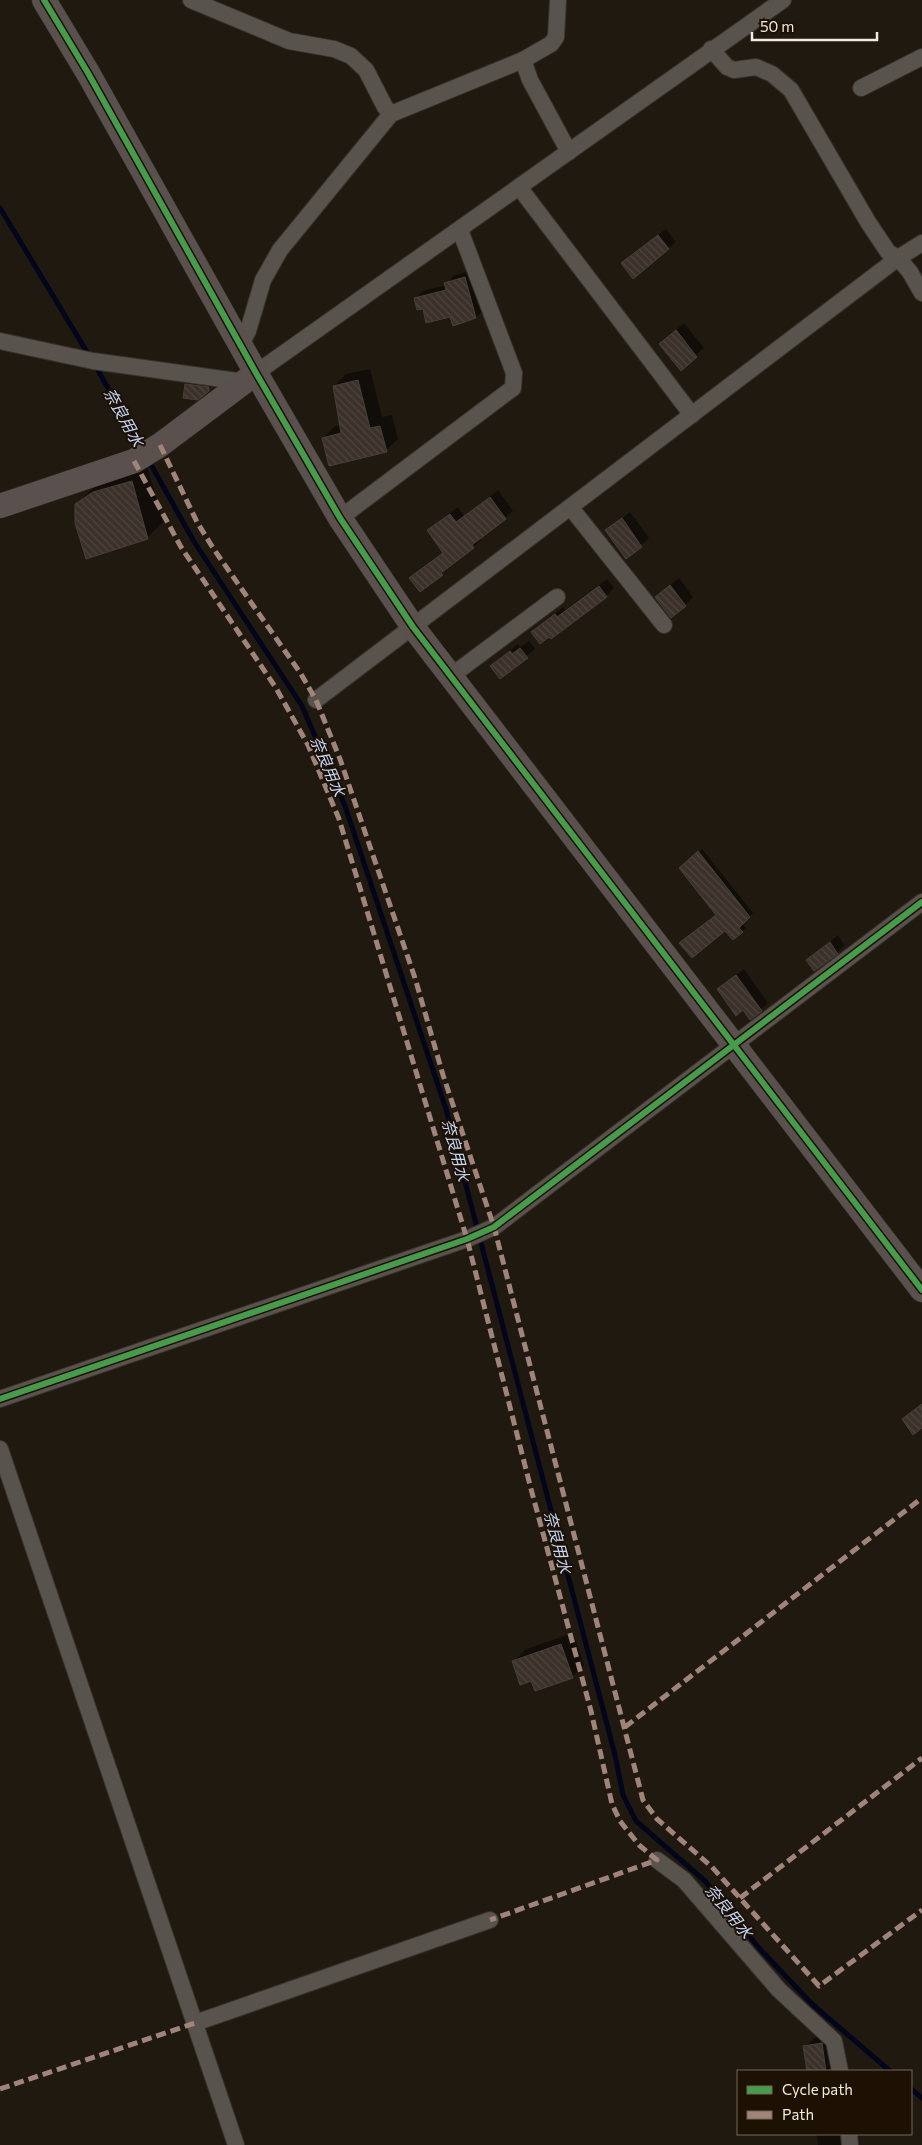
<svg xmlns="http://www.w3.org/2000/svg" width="922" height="2145" viewBox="0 0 922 2145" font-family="Commissioner,'Noto Sans JP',sans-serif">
<defs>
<pattern id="building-back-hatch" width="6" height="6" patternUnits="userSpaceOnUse" patternTransform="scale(1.25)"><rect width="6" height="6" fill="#3b302a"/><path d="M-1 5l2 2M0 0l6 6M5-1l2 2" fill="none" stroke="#4e443e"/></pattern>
</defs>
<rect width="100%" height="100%" fill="#201910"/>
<!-- shadow -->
<g fill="#0007">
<path d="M666,229L676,242L633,278L622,264Z"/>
<path d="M472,270L484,310L476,317L451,315L424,307L415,298L423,291L446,285L453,276Z"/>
<path d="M684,323L704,348L681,369L661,344Z"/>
<path d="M370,369L382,417L392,415L398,439L386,450L323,438L335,426L341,425L334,386L346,374Z"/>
<path d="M194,377L216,382L208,390L186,385Z"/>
<path d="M147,466L163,522L147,538L76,505L92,489L110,477Z"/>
<path d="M498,490L513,511L480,537L481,540L473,547L449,565L442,574L411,578L444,552L428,530L458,507L464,516Z"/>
<path d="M630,512L649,538L626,557L607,530Z"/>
<path d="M679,578L693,597L685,605L664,590Z"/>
<path d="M607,579L614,588L606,596L533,632L563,607L565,610Z"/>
<path d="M529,641L535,649L500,678L491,666L518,644L520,647Z"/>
<path d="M702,849L753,913L742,924L746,928L733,939L685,865Z"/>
<path d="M838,935L844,945L837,953L808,960Z"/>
<path d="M744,969L768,1003L750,1018L726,983Z"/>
<path d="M573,1633L584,1665L572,1677L532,1679L514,1661L526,1649Z"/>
<path d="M834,2032L839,2071H808L805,2047L817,2035Z"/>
<path d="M817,2134H848L849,2145H818Z"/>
</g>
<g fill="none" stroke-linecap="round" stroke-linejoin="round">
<!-- stream -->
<g stroke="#03051b" stroke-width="5">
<path d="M0,208L90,357"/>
<path d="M95,365L142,449"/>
<path d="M149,461L193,540L302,706L345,806L446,1109L615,1755L623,1795L636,1821L705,1881L759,1948L812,2004L890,2071"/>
<path d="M911,2089L922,2098"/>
</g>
</g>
<!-- building -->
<g fill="url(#building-back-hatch)" stroke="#47403a">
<path d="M658,235L669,249L633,279L621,263Z"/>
<path d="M465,277L476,318L453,326L450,317L426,323L423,309L417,310L414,298L446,290L444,283Z"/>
<path d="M676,330L697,357L681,371L659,344Z"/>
<path d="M358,380L370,428L380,426L387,452L329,466L322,438L341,433L333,386Z"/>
<path d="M185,384L209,387V391L198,400L183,398Z"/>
<path d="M132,481L148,539L86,559L75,523V504L93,492Z"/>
<path d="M490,497L506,519L472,545L474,548L441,573L443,575L420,592L409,578L443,553L427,530L450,514L456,522Z"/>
<path d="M622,518L642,547L626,559L605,530Z"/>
<path d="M670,585L686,606L671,618L655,597Z"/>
<path d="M599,586L607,597L551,639L549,637L540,644L531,632L555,614L557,617Z"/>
<path d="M520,648L528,658L500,679L490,666L510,651L512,654Z"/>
<path d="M698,851L750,917L739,928L743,932L733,940L725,931L692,958L679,943L716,915L679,868Z"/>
<path d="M830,942L838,954L814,971L806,960Z"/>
<path d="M736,975L762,1011L750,1020L743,1010L736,1016L717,989Z"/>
<path d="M922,1404V1428L913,1435L902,1419Z"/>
<path d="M561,1644L573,1678L535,1691L531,1681L520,1685L512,1661Z"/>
<path d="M822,2043L826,2071H807L803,2046Z"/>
</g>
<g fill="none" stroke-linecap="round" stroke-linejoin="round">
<!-- street casing -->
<g stroke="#38322c" stroke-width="18">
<g id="street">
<path d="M191,0L289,41L334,49L351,56L366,70L385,107L391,114"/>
<path d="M711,49L727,67L734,70L756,67L772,74L791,90L868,222L888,252L898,258L910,272L922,293"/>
<path d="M523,60L530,80L569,152"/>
<path d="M861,88L922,57"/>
<path d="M519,187L692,415"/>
<path d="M0,341L93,361L244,382"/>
<path d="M241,344L248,331L263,280L280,250L391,114L523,60L551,44L556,37L558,0"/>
<path d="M256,373L783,0"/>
<path d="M571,508L664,625"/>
<path d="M340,518L513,388L514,373L460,230"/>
<path d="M451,676L557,597"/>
<path d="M316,700L898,258L922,243"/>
<path d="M0,1399L467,1239L494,1227L922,902"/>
<path d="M0,1449L236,2145"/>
<path d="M657,1860L684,1880L779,1990L834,2041L840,2071"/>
<path d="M195,2023L490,1920"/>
<path d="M849,2134L850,2145"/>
</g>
</g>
<!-- secondary casing -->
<g stroke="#38322c" stroke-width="25">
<g id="secondary">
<path d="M44,0L88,73L256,373L340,518L413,627L922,1290"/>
<path d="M0,506L134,461L160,445L256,373"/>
</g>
</g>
<!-- street -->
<use href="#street" stroke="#58534c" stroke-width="16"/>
<!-- secondary -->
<use href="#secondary" stroke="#5a514e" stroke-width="24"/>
<!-- quiet -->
<g stroke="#a18479" stroke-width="5" stroke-dasharray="10 5" stroke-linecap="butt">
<path d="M160,445L197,522L213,548L301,674L316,700L340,759L415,978L443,1075L494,1227L643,1800L657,1819L712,1867L819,1986L922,1910"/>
<path d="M134,461L181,547L276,688L308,745L339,819L467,1239L531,1489L591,1711L612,1804L620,1821L639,1845L657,1860L490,1920"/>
<path d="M625,1727L922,1498"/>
<path d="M740,1898L922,1758"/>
<path d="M0,2089L195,2023"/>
</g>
<!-- cycleway casing -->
<g stroke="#1d1103" stroke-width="9">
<g id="cycleway">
<path d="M44,0L88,73L256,373L340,518L413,627L922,1290"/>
<path d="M0,1399L467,1239L494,1227L922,902"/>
</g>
</g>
<!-- cycleway -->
<use href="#cycleway" stroke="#469c4c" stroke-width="6"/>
</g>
<g text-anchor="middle" stroke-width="4" stroke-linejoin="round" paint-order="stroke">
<!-- water labels -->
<g font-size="16" font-style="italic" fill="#c3d5f9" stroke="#1d1103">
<text transform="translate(124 417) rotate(61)" y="6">奈良用水</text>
<text transform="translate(328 766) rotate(67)" y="6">奈良用水</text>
<text transform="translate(456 1150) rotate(75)" y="6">奈良用水</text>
<text transform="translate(558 1542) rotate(75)" y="6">奈良用水</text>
<text transform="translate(729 1911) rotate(51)" y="6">奈良用水</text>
</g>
</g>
<!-- legend -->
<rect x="737" y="2070" width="175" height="65" fill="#1d1103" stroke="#73685b"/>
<rect x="747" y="2086" width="25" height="8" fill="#469c4c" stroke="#73685b"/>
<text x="782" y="2095" font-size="15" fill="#f3eae0">Cycle path</text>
<rect x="747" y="2111" width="25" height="8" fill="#a18479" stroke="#73685b"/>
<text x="782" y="2120" font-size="15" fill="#f3eae0">Path</text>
<!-- scale -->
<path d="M752 32v8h125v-8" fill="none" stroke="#f3eae0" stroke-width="2.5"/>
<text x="760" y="32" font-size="15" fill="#f3eae0" stroke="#1d1103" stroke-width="4" paint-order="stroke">50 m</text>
</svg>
